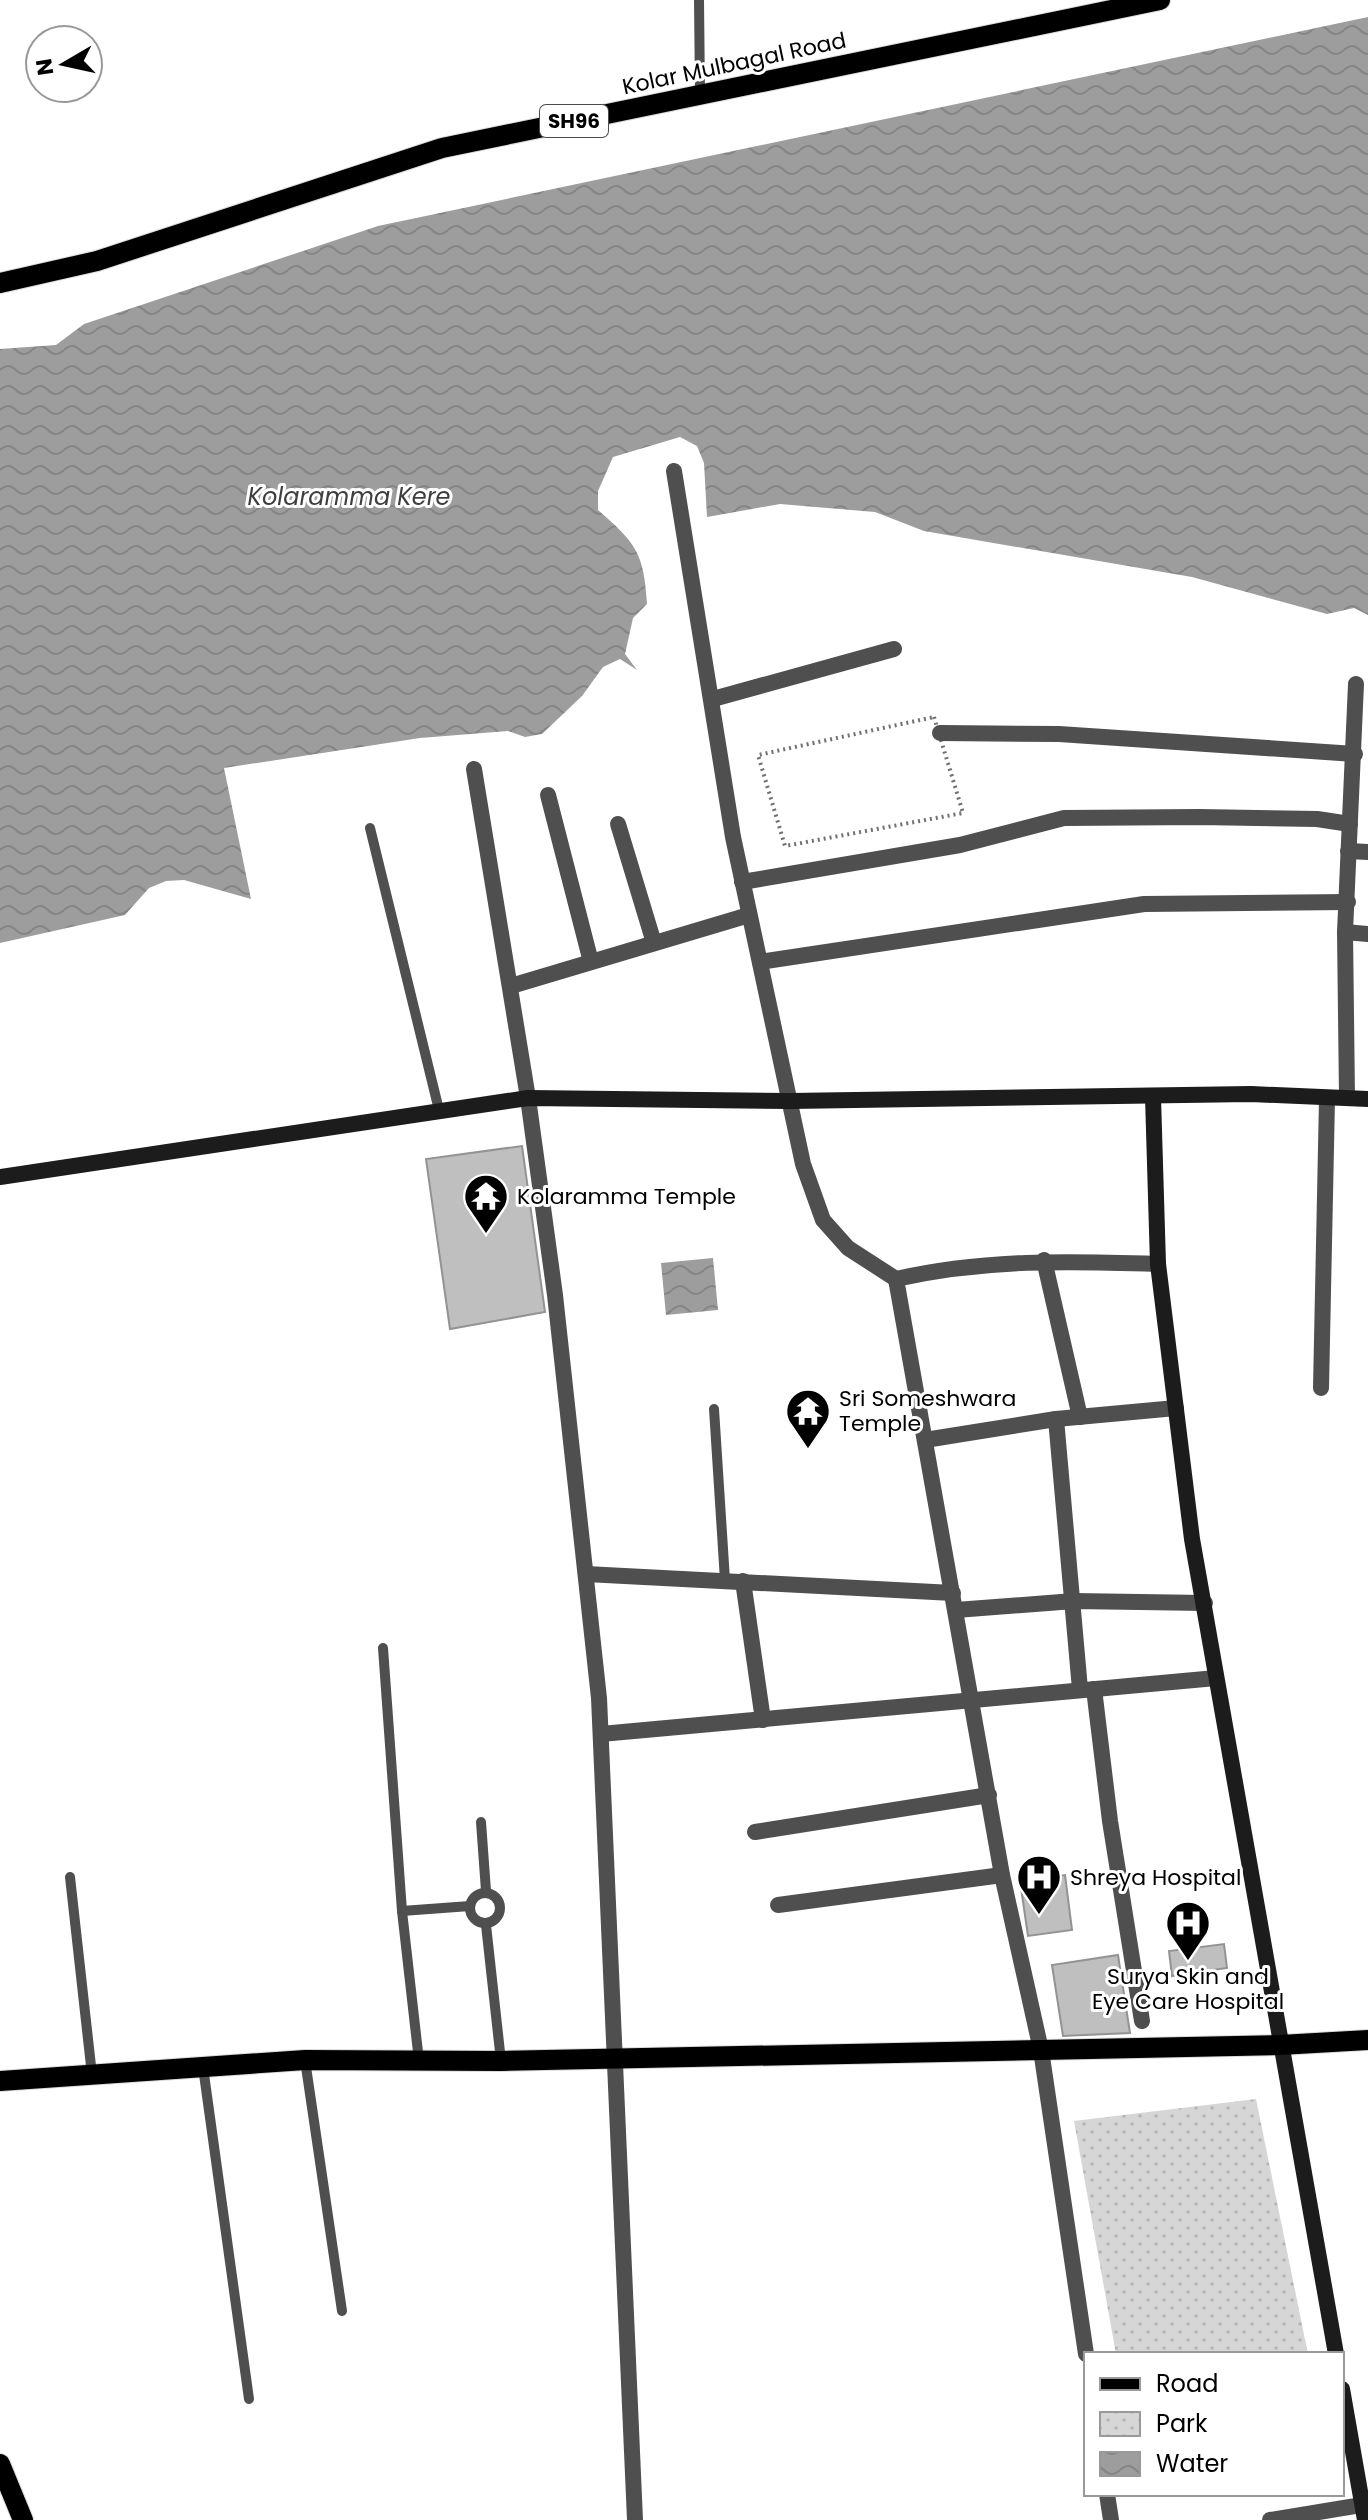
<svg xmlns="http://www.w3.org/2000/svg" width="1368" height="2520" viewBox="0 0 1368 2520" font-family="Poppins,sans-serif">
<defs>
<pattern id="park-dots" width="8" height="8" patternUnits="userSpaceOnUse" patternTransform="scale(2)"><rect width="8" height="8" fill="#d6d6d6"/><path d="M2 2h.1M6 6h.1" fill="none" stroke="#b6b6b6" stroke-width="1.8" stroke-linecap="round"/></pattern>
<pattern id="water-waves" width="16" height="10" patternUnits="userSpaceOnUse" patternTransform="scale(2)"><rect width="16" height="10" fill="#9d9d9d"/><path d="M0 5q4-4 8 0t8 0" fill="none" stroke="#858585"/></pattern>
</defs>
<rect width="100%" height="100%" fill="#fff"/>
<!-- park -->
<path fill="url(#park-dots)" d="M1256,2099L1308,2354H1116L1074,2121Z"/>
<!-- water -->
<g fill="url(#water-waves)">
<path d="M1368,17V615L1354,608L1327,614L1192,577L924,531L875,512L780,504L707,517L704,463L697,446L680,437L613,457L598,491V510C636,543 644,553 647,604L633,618L625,654L637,670L620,659L603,667L582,696L542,734L525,737L508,731L420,738L224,768L251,899L184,880L166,881L149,888L125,915L0,943V349L56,345L84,324L378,226Z"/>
<path d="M713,1258L718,1310L666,1315L661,1263Z"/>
</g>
<!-- building -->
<g fill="#bfbfbf" stroke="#939393" stroke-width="2">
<path d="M522,1146L545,1312L450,1329L426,1159Z"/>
<path d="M1065,1875L1072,1930L1028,1936L1020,1881Z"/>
<path d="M1224,1944L1227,1968L1172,1976L1169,1951Z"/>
<path d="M1118,1955L1130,2033L1063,2036L1052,1965Z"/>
</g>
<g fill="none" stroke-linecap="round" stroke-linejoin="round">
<!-- primary casing -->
<g stroke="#dbdbdb" stroke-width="22">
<g id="primary">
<path d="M0,283L97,261L442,148L1160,0"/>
<path d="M0,2081L305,2060L501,2061L1280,2045L1368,2040"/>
<path d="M0,2464L23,2520"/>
</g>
</g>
<!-- path -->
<path stroke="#717171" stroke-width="4" stroke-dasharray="2 4" stroke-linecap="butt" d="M934,717L963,813L785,846L758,755Z"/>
<!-- lane -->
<g stroke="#4f4f4f" stroke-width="10">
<path d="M699,0L700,95"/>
<path d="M370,828L439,1110"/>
<path d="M714,1409L725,1580"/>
<path d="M383,1648L402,1911L419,2061"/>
<path d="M481,1822L486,1891"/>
<path d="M70,1877L92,2075"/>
<circle cx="485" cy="1908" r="15"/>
<path d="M402,1911L470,1906"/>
<path d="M486,1925L501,2061"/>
<path d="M305,2060L342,2311"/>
<path d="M203,2067L249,2399"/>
</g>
<!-- street -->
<g stroke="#4f4f4f" stroke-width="16">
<path d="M674,471L733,837L803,1164L823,1220L848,1248L896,1279"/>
<path d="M713,699L894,649"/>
<path d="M940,733L1059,734L1355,754"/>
<path d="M474,769L528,1098L555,1295L599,1698L635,2520"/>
<path d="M548,795L591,962"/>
<path d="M618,824L654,943"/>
<path d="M1348,851L1368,852"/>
<path d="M742,882L960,845L1064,818L1199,817L1317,819L1350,824"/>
<path d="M1345,932L1368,934"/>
<path d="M760,962L1144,904L1348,902"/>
<path d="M511,986L749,915"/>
<path d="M1347,1097L1345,932L1356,684"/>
<path d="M1044,1260L1080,1417"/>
<path d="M1321,1388L1327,1099"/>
<path d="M1056,1419L1080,1689"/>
<path d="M925,1440L1056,1419L1176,1408"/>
<path d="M586,1574L953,1593"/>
<path d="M743,1581L763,1720"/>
<path d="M956,1610L1074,1601L1205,1603"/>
<path d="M1094,1689L1110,1821L1142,2021"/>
<path d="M601,1734L1216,1678"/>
<path d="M755,1832L989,1795"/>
<path d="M778,1905L1002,1875"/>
<path d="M1086,2354L1041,2050L1002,1875L896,1279C984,1259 1069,1261 1158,1264"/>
<path d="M1107,2494L1111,2520"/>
<path d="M1270,2520L1368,2504"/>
</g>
<!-- secondary -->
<g stroke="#1c1c1c" stroke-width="16">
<path d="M1153,1097L1158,1264L1192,1539L1336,2354"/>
<path d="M0,1177L528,1098L790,1101L1251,1094L1368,1099"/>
<path d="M1342,2389L1365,2520"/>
</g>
<!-- primary -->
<use href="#primary" stroke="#000" stroke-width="20"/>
</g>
<!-- icons -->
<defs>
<g id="temple-pin" transform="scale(2.3)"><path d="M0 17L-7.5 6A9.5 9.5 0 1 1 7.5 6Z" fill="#000" stroke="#fff"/><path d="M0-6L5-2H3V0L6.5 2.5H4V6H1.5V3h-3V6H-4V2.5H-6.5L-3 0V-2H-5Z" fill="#fff"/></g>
<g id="hospital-pin" transform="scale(2.3)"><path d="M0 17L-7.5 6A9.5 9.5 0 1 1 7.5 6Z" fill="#000" stroke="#fff"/><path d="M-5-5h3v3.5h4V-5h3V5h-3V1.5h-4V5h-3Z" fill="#fff"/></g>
</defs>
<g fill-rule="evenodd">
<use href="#temple-pin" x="486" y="1196"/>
<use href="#temple-pin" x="808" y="1411"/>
<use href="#hospital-pin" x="1039" y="1877"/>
<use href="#hospital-pin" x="1188" y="1923"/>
</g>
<g text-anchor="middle" stroke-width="6" stroke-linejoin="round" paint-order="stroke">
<!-- shield labels -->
<rect fill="#fff" stroke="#4c4c4c" stroke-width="2" x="540" y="105" width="68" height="32" rx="6"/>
<g font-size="20" font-weight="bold" fill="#000">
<text x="574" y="128">SH96</text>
</g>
<!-- street labels -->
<g font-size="22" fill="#000" stroke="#fff">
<text transform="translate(734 63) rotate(-12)" y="8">Kolar Mulbagal Road</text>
</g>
<!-- poi labels -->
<g font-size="22" fill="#000" stroke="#fff" text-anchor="start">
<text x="517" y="1204">Kolaramma Temple</text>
<text x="839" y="1406">Sri Someshwara<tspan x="839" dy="25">Temple</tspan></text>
<text x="1070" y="1885">Shreya Hospital</text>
<text x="1188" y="1984" text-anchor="middle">Surya Skin and<tspan x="1188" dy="25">Eye Care Hospital</tspan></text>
</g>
<!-- water labels -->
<g font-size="24" font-style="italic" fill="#3e3e3e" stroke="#fff">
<text x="349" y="505">Kolaramma Kere</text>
</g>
</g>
<!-- legend -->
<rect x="1084" y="2352" width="260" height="144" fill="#ffffff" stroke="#999999" stroke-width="2"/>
<rect x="1100" y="2378" width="40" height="12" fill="#000000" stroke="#999999" stroke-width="2"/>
<text x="1156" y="2392" font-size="24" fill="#000000">Road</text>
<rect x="1100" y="2412" width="40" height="24" fill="url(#park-dots)" stroke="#999999" stroke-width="2"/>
<text x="1156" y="2432" font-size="24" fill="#000000">Park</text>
<rect x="1100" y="2452" width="40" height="24" fill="url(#water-waves)" stroke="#999999" stroke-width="2"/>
<text x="1156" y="2472" font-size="24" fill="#000000">Water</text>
<!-- north arrow -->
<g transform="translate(64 64) rotate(261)"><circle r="38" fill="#ffffff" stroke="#999999" stroke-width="2"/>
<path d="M0-6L14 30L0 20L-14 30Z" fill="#000000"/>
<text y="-12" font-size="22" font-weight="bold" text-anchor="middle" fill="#000000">N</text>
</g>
</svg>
